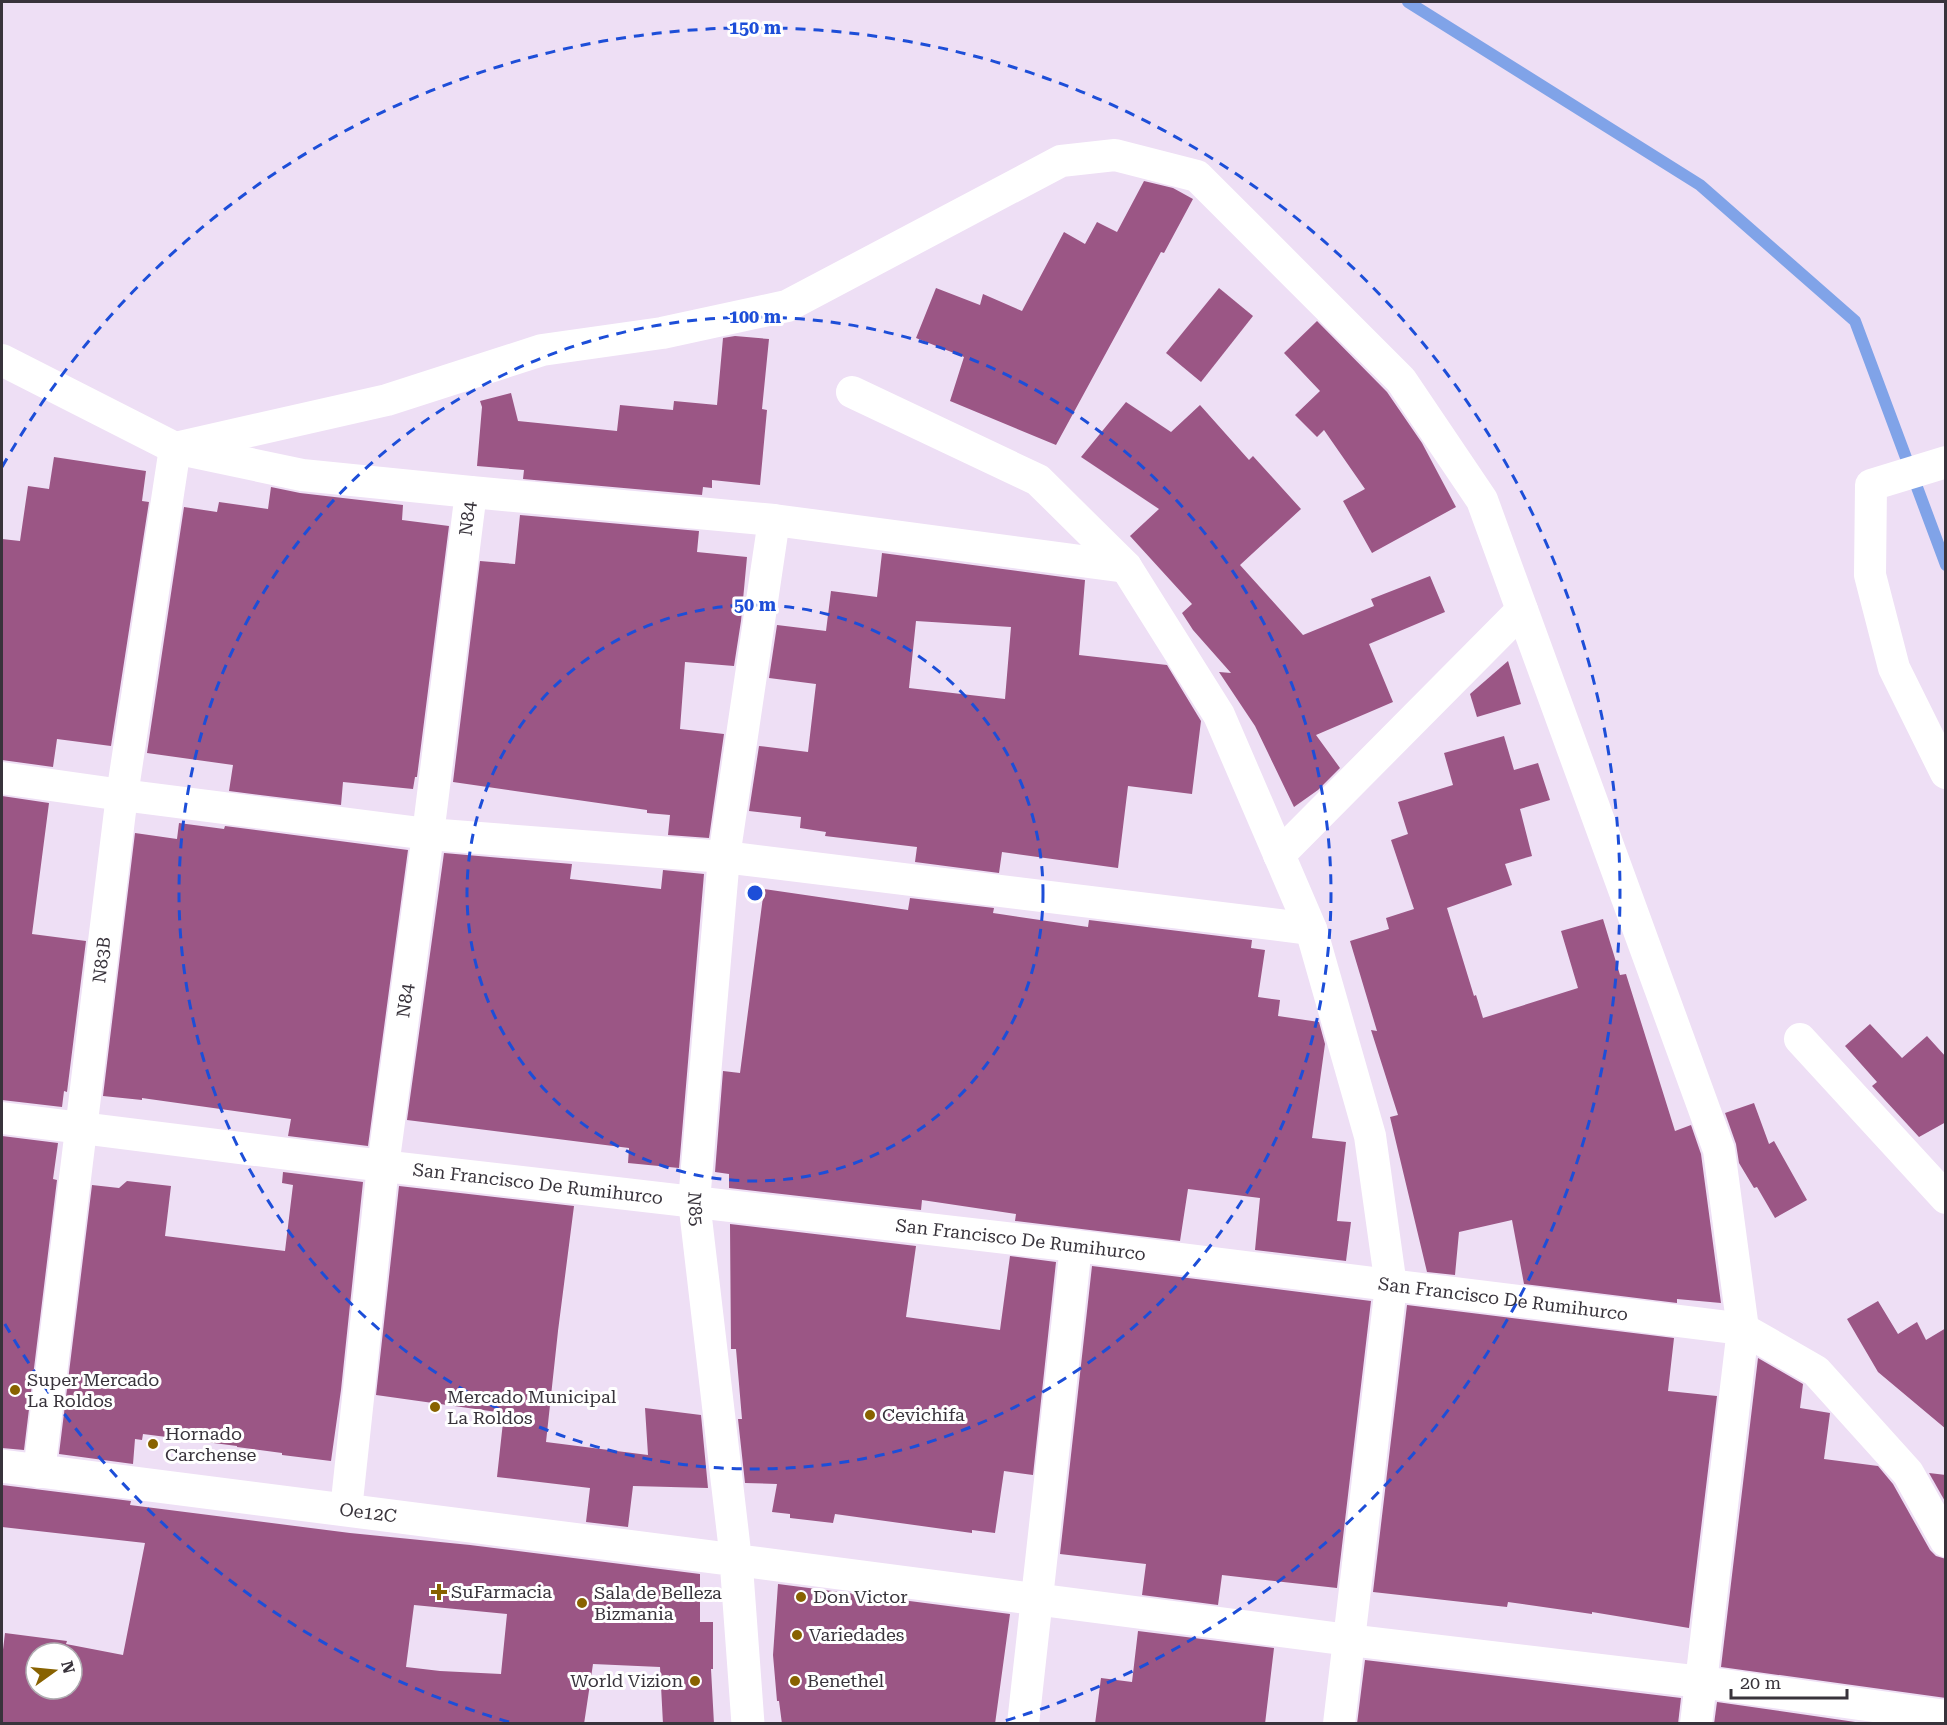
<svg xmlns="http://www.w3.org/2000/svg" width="1947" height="1725" viewBox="0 0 1947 1725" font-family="'Roboto Serif',serif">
<rect width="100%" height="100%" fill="#eedff5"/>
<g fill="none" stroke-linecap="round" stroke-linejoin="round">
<!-- stream -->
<path stroke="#80a3e8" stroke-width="12" d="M1408,2L1700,185L1855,321L1946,565"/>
</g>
<!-- building -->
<g fill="#9b5685" fill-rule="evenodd">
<path d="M1144,181L1173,188L1193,199L1164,253L1161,252L1056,445L950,401L964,357L916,338L936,288L980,305L983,294L1022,311L1064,232L1085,244L1097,222L1117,232Z"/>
<path d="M1219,288L1253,316L1201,382L1166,353Z"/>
<path d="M1317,321L1387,392L1422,443L1456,507L1372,553L1343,501L1365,489L1324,430L1317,437L1295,415L1320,391L1284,353Z"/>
<path d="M735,336L769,339L762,409L767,410L760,485L712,480V488L703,487L702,495L523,479L524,470L477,466L482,407L480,401L511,393L518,421L617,431L620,405L673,410L674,401L717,405L723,338Z"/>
<path d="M1126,402L1171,432L1200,405L1249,460L1253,456L1301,509L1240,565L1303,635L1374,606L1371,599L1430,576L1445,612L1369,644L1393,702L1316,735L1340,768L1318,790L1294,807L1255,726L1219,672L1231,673L1193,630L1182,613L1192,604L1130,536L1159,509L1081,457Z"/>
<path d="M54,457L146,471L142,501L149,502L111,746L57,739L53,767L2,760V539L20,541L28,486L49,489Z"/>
<path d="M271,487L300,493L403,505L402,520L449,526L417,777H415L413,789L343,782L341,805L229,791L233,765L147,753L184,507L217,512L219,502L268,509Z"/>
<path d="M520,515L699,531L697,552L747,557L741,621L734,666L685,662L680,729L724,734L709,838L668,835L670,815L647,813V810L453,782L480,561L515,564Z"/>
<path d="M882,553L1085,580L1079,655L1167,665L1201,721L1192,794L1128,786L1118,868L1002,852L999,873L915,862L917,847L825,836L826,832L800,828L801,817L749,811L759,746L808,752L816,684L769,678L777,625L826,631L831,591L877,597ZM916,621L1011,627L1005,699L909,688Z"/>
<path d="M1508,661L1521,704L1477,717L1470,694Z"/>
<path d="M1504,736L1514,770L1538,763L1550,800L1520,809L1532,856L1505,864L1512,885L1447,908L1474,996L1476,995L1483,1018L1578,988L1561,931L1603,919L1620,975L1626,974L1675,1131L1691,1125L1701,1154L1721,1303L1677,1299V1303L1524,1284L1512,1220L1459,1232L1455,1275L1427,1272L1390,1117L1398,1115L1371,1030L1377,1031L1350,941L1389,929L1386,918L1414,909L1391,840L1408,834L1398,802L1453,785L1444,753Z"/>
<path d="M2,796L49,803L32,934L86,941L67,1092L64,1091L62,1107L2,1100Z"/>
<path d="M179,823L224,829L225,826L408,850L368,1146L288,1136L291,1119L142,1098V1100L103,1096L135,833L177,839Z"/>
<path d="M444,853L572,864L570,879L661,889L663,870L704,874L679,1168L628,1163L629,1148L407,1120Z"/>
<path d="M764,889L908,910L910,898L994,908L993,913L1088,927L1089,920L1252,940L1251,948L1265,950L1258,997L1280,1000L1278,1016L1319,1022L1325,1044L1312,1138L1346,1142L1337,1221L1351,1222L1346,1261L1255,1250L1260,1198L1188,1189L1180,1241L1015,1221L1016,1214L922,1200L921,1210L729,1188V1174L715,1172L723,1071L740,1073Z"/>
<path d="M1870,1024L1902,1058L1927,1036L1946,1057V1122L1919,1137L1872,1086L1877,1082L1845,1046Z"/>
<path d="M1754,1103L1769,1144L1774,1141L1807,1200L1775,1218L1757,1187L1754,1188L1739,1163L1736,1144L1725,1113Z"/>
<path d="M2,1136L58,1143L53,1179L57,1180L24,1450L2,1448Z"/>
<path d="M283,1172L363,1182L341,1390L331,1461L282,1455V1453L237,1447V1446L143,1434L142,1440L135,1439L133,1464L59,1454L92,1185L119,1188L127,1181L171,1186L165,1236L285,1251L293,1185L282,1183Z"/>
<path d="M399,1186L574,1206L558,1331L546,1442L648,1455L645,1408L701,1415L708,1488L633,1486L628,1527L586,1522L590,1488L497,1477L504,1413L376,1395Z"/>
<path d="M730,1224L916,1246L906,1317L1000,1330L1010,1256L1056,1262L1033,1475L1004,1471L995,1533L972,1530V1533L835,1514L833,1523L790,1518V1514L772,1512L777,1484L745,1483L738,1419H742L736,1349H731Z"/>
<path d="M1092,1266L1371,1301L1337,1588L1222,1575L1218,1605L1142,1595L1146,1564L1060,1554Z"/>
<path d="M1878,1301L1898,1334L1917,1322L1926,1340L1946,1328V1429L1878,1372L1847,1319Z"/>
<path d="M1407,1305L1674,1338L1668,1391L1717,1396L1689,1628L1592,1612V1614L1508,1602L1507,1607L1373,1592Z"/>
<path d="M1758,1358L1803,1384L1800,1408L1830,1413L1824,1459L1878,1466L1893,1484L1930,1550L1936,1556L1946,1559V1698L1721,1667Z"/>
<path d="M1929,1473L1946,1475V1503Z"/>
<path d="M2,1485L131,1501L130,1505L350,1533L470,1545L700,1574V1622H713V1669H711L714,1724H663L660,1667L593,1664L584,1724H2V1658L5,1633L67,1641L66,1644L123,1655L145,1543L2,1527ZM414,1605L507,1614L501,1674L440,1671L406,1667ZM36,1653H72V1689H36Z"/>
<path d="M778,1584L1010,1614L995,1724H782L779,1701H777L773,1655Z"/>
<path d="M1138,1631L1274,1648L1265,1724H1095L1101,1678L1132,1682Z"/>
<path d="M1365,1660L1681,1698L1678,1724H1357Z"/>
<path d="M1717,1702L1869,1724H1714Z"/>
</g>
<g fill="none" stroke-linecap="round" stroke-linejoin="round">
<!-- minor -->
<g stroke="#fff" stroke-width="32">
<path d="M2,360L175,448L302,475L471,492L774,520L1126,567"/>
<path d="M852,392L1038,480L1126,567L1219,715L1311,929L1370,1136L1391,1286L1339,1724"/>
<path d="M1946,462L1871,485L1870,575L1894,668L1946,773"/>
<path id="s1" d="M774,520L724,857L694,1201L736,1560L1349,1640L1701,1682L1946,1716"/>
<path d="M2,778L122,795L428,834L724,857L1311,929"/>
<path d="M1279,855L1522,610"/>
<path d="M1800,1039L1946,1198"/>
<path id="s2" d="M2,1118L383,1166L1076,1246L1743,1329L1816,1371L1908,1473L1946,1541"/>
<path id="s3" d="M39,1472L122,795L175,448L387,400L542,350L662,333L787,306L1061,161L1115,155L1197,176L1401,380L1482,500L1719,1150L1743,1329L1696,1724"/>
<path id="s4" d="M346,1510L383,1166L428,834L471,492"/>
<path d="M1023,1724L1076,1246"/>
</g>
<!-- secondary -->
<path stroke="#fff" stroke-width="33" id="s5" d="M2,1466L736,1560L748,1724"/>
</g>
<!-- distance rings -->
<g fill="none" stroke="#1d4ed8" stroke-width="3" stroke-dasharray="10 8">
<circle cx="755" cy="893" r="288"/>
<circle cx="755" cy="893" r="576"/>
<path d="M509 1722A865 865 0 0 1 2 1319M2 467A865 865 0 1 1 1001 1722"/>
</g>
<!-- markers -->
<g fill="#886200" stroke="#fff" stroke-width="2">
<circle cx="15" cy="1390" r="6"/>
<circle cx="435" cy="1407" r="6"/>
<circle cx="870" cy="1415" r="6"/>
<circle cx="153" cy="1444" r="6"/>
<path d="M436 1583h6v6h6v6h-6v6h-6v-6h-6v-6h6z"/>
<circle cx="801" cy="1597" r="6"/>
<circle cx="582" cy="1603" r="6"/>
<circle cx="797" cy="1635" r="6"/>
<circle cx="695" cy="1681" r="6"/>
<circle cx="795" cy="1681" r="6"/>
</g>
<g text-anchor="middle" stroke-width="6" stroke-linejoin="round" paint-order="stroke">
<!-- street labels -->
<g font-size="18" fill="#38333b" stroke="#fff">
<text dy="6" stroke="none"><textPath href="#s4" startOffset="999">N84</textPath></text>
<text dy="6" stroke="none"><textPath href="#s3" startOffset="516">N83B</textPath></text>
<text dy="6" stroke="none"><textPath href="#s4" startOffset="513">N84</textPath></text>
<text dy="6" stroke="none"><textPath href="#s2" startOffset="540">San Francisco De Rumihurco</textPath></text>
<text dy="6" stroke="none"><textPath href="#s1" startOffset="694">N85</textPath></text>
<text dy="6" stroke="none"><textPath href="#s2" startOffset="1026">San Francisco De Rumihurco</textPath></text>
<text dy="6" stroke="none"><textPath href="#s2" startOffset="1512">San Francisco De Rumihurco</textPath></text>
<text dy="6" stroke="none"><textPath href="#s5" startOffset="369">Oe12C</textPath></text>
</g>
<!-- poi labels -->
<g font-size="18" fill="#38333b" stroke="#fff" text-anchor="start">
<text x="27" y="1386">Super Mercado<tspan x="27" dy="21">La Roldos</tspan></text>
<text x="447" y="1403">Mercado Municipal<tspan x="447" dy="21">La Roldos</tspan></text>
<text x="882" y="1421">Cevichifa</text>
<text x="165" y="1440">Hornado<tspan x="165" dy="21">Carchense</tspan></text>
<text x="451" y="1598">SuFarmacia</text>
<text x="594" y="1599">Sala de Belleza<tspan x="594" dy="21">Bizmania</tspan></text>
<text x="813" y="1603">Don Victor</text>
<text x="809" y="1641">Variedades</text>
<text x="683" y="1687" text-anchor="end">World Vizion</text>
<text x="807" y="1687">Benethel</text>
</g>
</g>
<circle cx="755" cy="893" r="9" fill="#1d4ed8" stroke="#fff" stroke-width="3"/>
<g font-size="18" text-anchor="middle" font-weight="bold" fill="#1d4ed8" stroke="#fff" stroke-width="6" stroke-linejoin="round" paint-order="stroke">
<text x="755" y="34">150 m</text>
<text x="755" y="323">100 m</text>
<text x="755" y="611">50 m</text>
</g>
<!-- border -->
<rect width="1947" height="1725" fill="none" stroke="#38333b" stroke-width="6"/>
<!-- north arrow -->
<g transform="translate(54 1671) rotate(75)"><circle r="28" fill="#ffffff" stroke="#afadb1" stroke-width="1.5"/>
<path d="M0-4.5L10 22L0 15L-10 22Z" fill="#886200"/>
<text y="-9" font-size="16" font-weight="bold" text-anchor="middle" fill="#38333b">N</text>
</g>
<!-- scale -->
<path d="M1731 1689v9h116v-9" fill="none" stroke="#38333b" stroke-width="3"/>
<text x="1740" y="1689" font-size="18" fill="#38333b" stroke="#ffffff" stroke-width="4.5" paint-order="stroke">20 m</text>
</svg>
